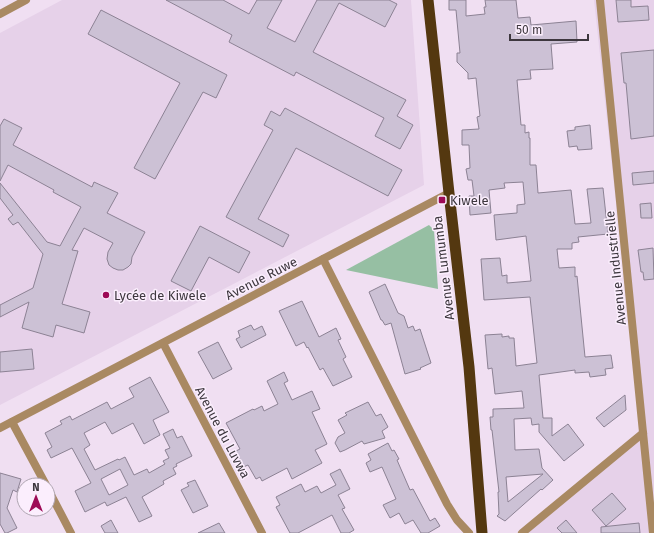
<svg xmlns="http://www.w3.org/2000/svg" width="654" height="533" viewBox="0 0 654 533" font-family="'Fira Sans',sans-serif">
<rect width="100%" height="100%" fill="#f0dff2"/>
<!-- built -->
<g fill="#e6d1e9">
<path d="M62,0H411L424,185L0,405V33Z"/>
<path d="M594,0H654V533H528L641,434Z"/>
</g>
<!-- green -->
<path fill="#96bfa3" d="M429,225L434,230L438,289L346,270Z"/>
<!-- building -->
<g fill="#ccc1d5" stroke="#8c8294" fill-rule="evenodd">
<path d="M166,0H223L249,14L257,0H282L267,28L295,42L317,0H389L397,4L385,27L339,3L313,52L406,100L397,116L413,125L400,149L375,136L384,118L296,72L294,76L229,42L232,35Z"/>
<path d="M449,0H466V16L485,14L484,7H486L485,0H516L518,18L530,17L531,25L576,21L577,42L551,44L553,69L530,70L531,79L517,80L521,125H525V133L529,132V138H530V165H536L538,193L571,190L575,224L591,223L587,189L603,188L608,234L578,237L579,242L572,243V249H557L559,268L575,267V277L577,276L585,357L611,355L613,368L605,369L606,375L590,377L589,372L575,373V370L539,375L543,418H552V436L568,424L584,445L564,461L539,432V424L532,425L531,418L514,419L515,450L539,449L542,468L553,480L542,490L541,489L505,521L497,516L499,514L498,492H499L492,430H491L490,417H493V409L524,408L522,391L495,394L492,368L488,369L485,335L502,334V337L509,336V338H514L516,366L537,363L530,297L484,300L481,259L500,258L502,276L507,275V283L531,281L526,236L496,240L494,215L517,213V205L525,204L523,182L504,183L505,188L489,190L491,213L470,215L469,196H474L472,180H468L466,169L470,168L469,145H462V130L479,129L477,117L480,116L478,98L476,78L468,79V73L457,62V53H460L456,10H449ZM543,474L508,502L506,477Z"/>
<path d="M616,0H631V7L648,6L649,20L618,22Z"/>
<path d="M101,10L227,75L216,98L203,92L155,179L134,168L180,83L88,34Z"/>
<path d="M654,50V136L631,139L626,83H624L621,53Z"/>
<path d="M285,108L402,170L388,196L296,148L258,219L289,235L283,247L226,217L273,130L264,125L271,111L280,116Z"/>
<path d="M4,119L22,128L13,145L92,187L94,182L118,193L107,213L145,232L132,257L131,264L128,267L123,270H118L113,268L109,265L107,259L108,252L113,243L84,228L72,250L78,251L62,304L90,312L84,333L56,325L53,337L22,328L29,302L0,317V305L33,288L43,254L18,222L13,225L8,219L13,215L0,198V183L47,242L60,246L81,207L53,192L54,190L8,165L0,181V126Z"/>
<path d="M590,125L592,149L578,150L577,146L569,147L567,131L575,130V127Z"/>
<path d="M654,171V183L633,185L632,173Z"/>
<path d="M651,203L652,218H641L640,204Z"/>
<path d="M200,226L250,252L239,273L209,257L191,291L171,281Z"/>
<path d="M653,248L654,279L644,280L643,272H641L638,250Z"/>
<path d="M385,284L398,313L404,316L408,328L413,326L415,331L420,329L431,363L420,368L421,369L405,374L391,323L385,325L382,320H381L369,292Z"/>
<path d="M302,301L319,337L336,328L341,339L338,340L346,357L343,359L352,377L333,386L323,368L320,370L308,347L307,348L304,342L296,346L279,311Z"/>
<path d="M251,325L254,330L262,326L266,335L241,348L236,339L240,337L238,331Z"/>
<path d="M218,342L232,369L213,379L198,352Z"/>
<path d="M32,349L34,369L0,372V352Z"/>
<path d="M284,372L288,381L284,383L292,400L312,391L320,409L312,412L327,444L315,450L322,463L292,479L287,468L262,481L260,477L256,479L248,465L241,468L234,452L240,449L226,423L253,409L254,410L262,406L264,411L278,404L267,381Z"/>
<path d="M150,377L169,412L153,420L160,435L144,444L133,423L112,434L105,422L84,433L90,445L84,449L95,470L118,459L119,460L125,457L134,475L147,469L149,473L165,464L163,461L169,458L165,450L170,448L163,434L173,429L177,438L182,436L192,456L176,464L177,466L173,468L176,474L163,481L164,484L142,497L152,516L139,522L126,497L107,506L105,502L85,512L75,491L91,483L72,448L51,458L47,450L52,447L45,433L62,424L60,421L70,416L72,420L107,402L111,409L134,397L129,388ZM120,469L128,485L109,495L101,479Z"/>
<path d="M625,395L626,410L604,427L596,418Z"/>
<path d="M368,402L376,416L381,414L388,427L382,431L385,438L364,444L362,441L345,450L340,452L335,443L338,437L345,433L338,420L347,415L345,413Z"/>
<path d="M388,443L392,451L394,450L399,459L397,460L410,490L413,489L430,521L435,518L440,526L428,533H421L413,520L405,524L399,513L390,518L383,505L396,499L382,467L370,472L366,463L371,460L368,454Z"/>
<path d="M340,469L350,489L338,495L345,508L342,509L354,530L349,533H341L332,515L298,533H290L276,507L280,505L276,497L301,484L305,492L317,486L321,493L336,485L330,474Z"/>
<path d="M0,473L21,479L17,492L13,490L7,508L17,528L7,533H5L0,524Z"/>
<path d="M195,480L208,506L193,513L181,490L189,486L187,483Z"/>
<path d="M612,493L626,509L606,526L592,510Z"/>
<path d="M111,520L118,533H105L101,526Z"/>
<path d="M566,520L577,533H562L557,528Z"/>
<path d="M219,523L225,533H198Z"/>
<path d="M639,523L640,533H601V527Z"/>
</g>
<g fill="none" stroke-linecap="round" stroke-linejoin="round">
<!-- minor -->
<g stroke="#a98962" stroke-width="8">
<path d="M600,0L653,533"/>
<path d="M323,259L447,504L457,520L469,533"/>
<path d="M163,343L262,533"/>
<path d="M12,422L46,485"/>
<path d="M48,489L71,533"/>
<path d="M522,533L643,433"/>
</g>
<!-- tertiary -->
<g stroke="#a98962" stroke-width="8">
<path d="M0,14L26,0"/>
<path d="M0,428L449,193"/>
</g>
<!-- trunk -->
<path stroke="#543810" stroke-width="11" d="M428,0L449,193L469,367L482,533"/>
</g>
<!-- markers -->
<g fill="#9d0a56" stroke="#fbeefd" stroke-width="1.5">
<rect x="438" y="196" width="8" height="8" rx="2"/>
<circle cx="106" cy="295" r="4"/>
</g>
<g text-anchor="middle" stroke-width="3" stroke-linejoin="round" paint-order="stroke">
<!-- poi labels -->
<g font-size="13" fill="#3d373e" stroke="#fbeefd" text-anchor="start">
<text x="450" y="205">Kiwele</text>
<text x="114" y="300">Lycée de Kiwele</text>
</g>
<!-- street labels -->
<g font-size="13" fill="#3d373e" stroke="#fbeefd">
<text transform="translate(443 268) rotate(-97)" y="5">Avenue Lumumba</text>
<text transform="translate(615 268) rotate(-96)" y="5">Avenue Industrielle</text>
<text transform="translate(261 278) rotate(-27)" y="5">Avenue Ruwe</text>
<text transform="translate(223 432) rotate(62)" y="5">Avenue du Luvwa</text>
</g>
</g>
<!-- north arrow -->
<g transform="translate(36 497)"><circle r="19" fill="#fbeefd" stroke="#afa5b1"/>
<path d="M0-3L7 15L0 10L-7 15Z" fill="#9d0a56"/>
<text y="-6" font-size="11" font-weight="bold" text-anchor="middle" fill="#3d373e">N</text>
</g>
<!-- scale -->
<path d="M510 34v6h78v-6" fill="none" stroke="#3d373e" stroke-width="2"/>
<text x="516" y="34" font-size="12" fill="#3d373e" stroke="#fbeefd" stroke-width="3" paint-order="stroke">50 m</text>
</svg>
